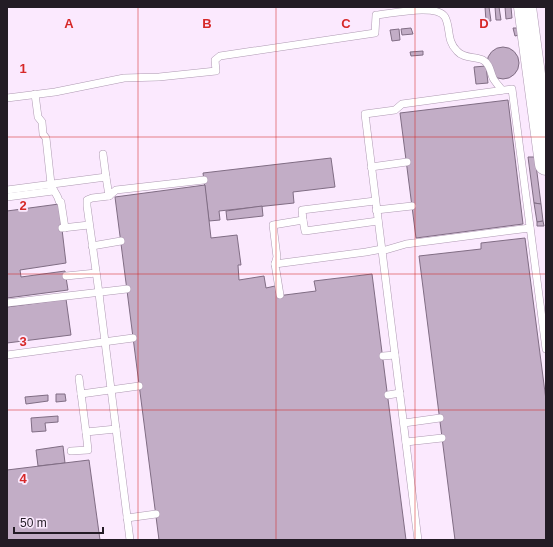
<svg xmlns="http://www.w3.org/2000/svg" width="553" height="547" viewBox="0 0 553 547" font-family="Helvetica,sans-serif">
<rect width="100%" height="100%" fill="#fbe9fe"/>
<!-- building -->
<g fill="#c2adc6" stroke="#806d84">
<path d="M485,7H489L491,21H486Z"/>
<path d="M495,7H499L501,20H496Z"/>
<path d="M505,7H511L512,18L506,19Z"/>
<path d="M411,28L413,34L402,35L401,29Z"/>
<path d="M513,28H518L519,35L515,36Z"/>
<path d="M399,29L400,40L392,41L390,30Z"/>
<circle cx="503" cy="63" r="16"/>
<path d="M423,51V55L411,56L410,52Z"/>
<path d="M486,66L488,83L476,84L474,67Z"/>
<path d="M508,100L523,224L416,238L400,113Z"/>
<path d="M528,157H535L541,204L534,203Z"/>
<path d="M331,158L335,187L293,192L294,203L219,211L220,220L209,221L203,173Z"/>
<path d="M205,185L211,238L237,235L241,265H238L239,280L264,276L266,288L275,286L277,296L316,291L314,281L372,274L406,540H159L115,197Z"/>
<path d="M534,203L541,204L543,221L537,222Z"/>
<path d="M59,204L66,263L20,270L21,277L65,271L68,290L7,298V211Z"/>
<path d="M262,206L263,216L227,220L226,211Z"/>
<path d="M543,221L544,226H537V222Z"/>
<path d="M525,238L546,400V540H455L419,256L481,249V243Z"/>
<path d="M66,299L71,335L7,343V307Z"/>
<path d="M56,394H65L66,401L56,402Z"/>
<path d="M48,395V401L26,404L25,397Z"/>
<path d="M58,416V422L45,423L46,431L32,432L31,418Z"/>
<path d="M63,446L65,463L38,466L36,450Z"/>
<path d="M89,460L100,540H7V470Z"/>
</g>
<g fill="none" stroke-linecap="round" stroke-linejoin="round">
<!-- lane casing -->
<g stroke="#ae99b2" stroke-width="8">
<g id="lane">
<path d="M35,94L38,117L42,122L43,134L46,138L51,184C53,191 58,195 59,201L61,202L65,228"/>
<path d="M7,98L55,92L124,78L159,77L216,71L215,60L220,56L375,33L376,15C390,14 437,3 445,17C451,28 446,40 457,51C464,59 474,56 483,60C490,64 490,71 493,78C495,82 499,86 502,90"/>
<path d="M371,167L407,162"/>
<path d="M106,177L109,196L116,190L204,180"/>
<path d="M7,190L106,177L103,154"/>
<path d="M109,196L92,198L87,200V206L99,293L100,302L130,540"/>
<path d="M7,197L53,191"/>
<path d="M376,210L412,206"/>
<path d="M303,220L302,210L375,201"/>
<path d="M62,228L89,225"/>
<path d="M92,246L121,241"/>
<path d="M382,251L406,244L530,228"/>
<path d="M275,264L277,257L273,225L303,220L305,231L378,221"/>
<path d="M66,276L96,273"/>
<path d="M280,295L275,264L366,252L382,249"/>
<path d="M7,303L127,289"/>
<path d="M7,355L133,338"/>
<path d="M383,356L395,355"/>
<path d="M79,378L86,432"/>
<path d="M81,394L139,386"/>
<path d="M388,395L400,393"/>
<path d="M404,423L440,418"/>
<path d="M406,442L442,438"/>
<path d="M71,451L88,450L86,432L116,429"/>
<path d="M127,518L156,514"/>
<path d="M418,540L365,114L395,110L402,104L512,89L546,349"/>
</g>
</g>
<!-- primary casing -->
<g stroke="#ae99b2" stroke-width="23">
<path id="primary" d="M525,7L546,164"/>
</g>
<!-- lane -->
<use href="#lane" stroke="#fff" stroke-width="7"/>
<!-- primary -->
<use href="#primary" stroke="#fff" stroke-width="22"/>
</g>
<!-- grid -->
<path fill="none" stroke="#d62828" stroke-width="1" stroke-opacity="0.55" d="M138,7V540M276,7V540M415,7V540M7,137H546M7,274H546M7,410H546"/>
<g font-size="13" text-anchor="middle" font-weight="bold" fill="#d62828" stroke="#fbe9fe" stroke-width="3.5" stroke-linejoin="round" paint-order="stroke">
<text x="69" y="28">A</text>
<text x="207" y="28">B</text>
<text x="346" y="28">C</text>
<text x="484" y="28">D</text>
<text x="23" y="73">1</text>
<text x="23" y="210">2</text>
<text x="23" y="346">3</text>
<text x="23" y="483">4</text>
</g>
<!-- border -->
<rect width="553" height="547" fill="none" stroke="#231c25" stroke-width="16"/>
<!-- scale -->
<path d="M14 527v6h89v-6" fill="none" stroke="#231c25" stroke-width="2"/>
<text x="20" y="527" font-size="12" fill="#231c25" stroke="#fbe9fe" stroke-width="3" paint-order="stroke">50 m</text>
</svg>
